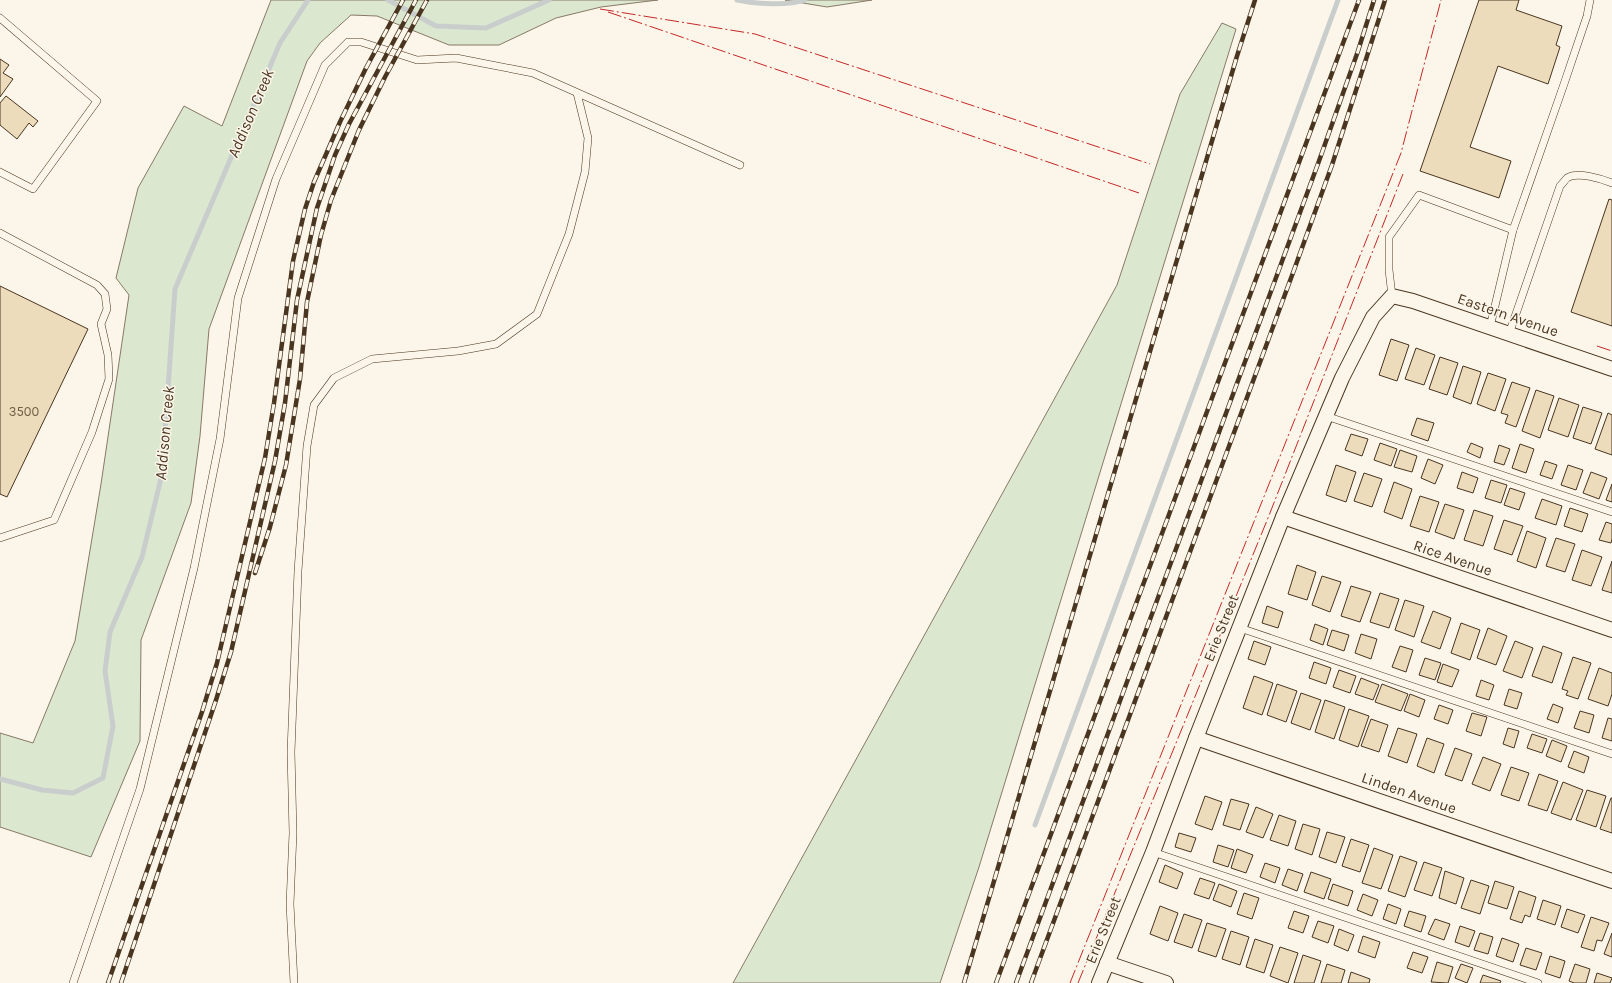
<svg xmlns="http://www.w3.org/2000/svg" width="1612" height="983" viewBox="0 0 1612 983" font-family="Karla,sans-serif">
<rect width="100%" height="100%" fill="#fbf6e9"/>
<!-- green -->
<g fill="#dce7d0" stroke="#887966">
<path d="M271,0H658L601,7L556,18L499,45H449L377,16L351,15L320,43L307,61L209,329L200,436L191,503L141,640L140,741L91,857L0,827V733L33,743L75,641L101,484L129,295L116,278L138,188L184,106L222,126Z"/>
<path d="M785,0H872L827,7Z"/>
<path d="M1222,23L1236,29L979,867L940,983H733L1117,285L1180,94Z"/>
</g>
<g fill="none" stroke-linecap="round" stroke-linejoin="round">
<!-- stream -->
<g stroke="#c9cecd" stroke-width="5">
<path d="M388,0L436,26L486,28L549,0"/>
<path d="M737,0C756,4 787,6 805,0"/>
<path d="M0,779L42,790L73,793L103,778L113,726L105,671L110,632L142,557L162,474L175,289L280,43L308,0"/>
<path d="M1035,825L1338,0"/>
</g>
</g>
<!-- building -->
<g fill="#ecdcbc" stroke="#4a3520">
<path d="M1479,0H1519L1516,10L1562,26L1556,45L1560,47L1548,84L1498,66L1470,147L1511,161L1499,198L1420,171Z"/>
<path d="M0,59L9,65L3,73L13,79L0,97Z"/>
<path d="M6,96L38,121L33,127L29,123L17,139L0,125V103Z"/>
<path d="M1609,199L1612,200V326L1571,312Z"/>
<path d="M0,286L88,329L7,497L0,494Z"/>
<path d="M1391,339L1409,345L1397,381L1379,375Z"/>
<path d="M1416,348L1435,355L1424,385L1405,379Z"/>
<path d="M1440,357L1458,363L1447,395L1429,389Z"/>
<path d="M1463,366L1481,372L1471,404L1453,397Z"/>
<path d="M1488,373L1506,379L1495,411L1477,404Z"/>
<path d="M1512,382L1530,388L1516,427L1505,423L1508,415L1501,413Z"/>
<path d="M1536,390L1554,396L1540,438L1522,431Z"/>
<path d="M1559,398L1579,405L1568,437L1548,430Z"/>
<path d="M1583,407L1602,413L1591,444L1573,438Z"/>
<path d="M1608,413L1612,415V455L1595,449Z"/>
<path d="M1417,418L1434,423L1428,441L1411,435Z"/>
<path d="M1351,434L1368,439L1362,456L1345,450Z"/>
<path d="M1380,443L1397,449L1391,466L1374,460Z"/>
<path d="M1471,443L1483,448L1480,458L1467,452Z"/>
<path d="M1520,444L1534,449L1526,473L1512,468Z"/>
<path d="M1499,445L1510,449L1504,465L1494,462Z"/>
<path d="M1400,450L1417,456L1412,472L1394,467Z"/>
<path d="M1428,459L1443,465L1435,484L1421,478Z"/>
<path d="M1545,461L1557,465L1552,479L1540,475Z"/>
<path d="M1336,465L1356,472L1346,502L1326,495Z"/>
<path d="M1568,465L1583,470L1576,490L1561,485Z"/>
<path d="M1462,472L1478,478L1473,493L1457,488Z"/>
<path d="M1591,472L1607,478L1599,499L1583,493Z"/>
<path d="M1364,473L1382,479L1372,507L1354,501Z"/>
<path d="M1491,480L1507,485L1501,503L1485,498Z"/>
<path d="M1394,482L1412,489L1402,519L1384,512Z"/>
<path d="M1612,484V502L1606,500Z"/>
<path d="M1510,488L1525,493L1519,510L1504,505Z"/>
<path d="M1420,496L1439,502L1429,532L1410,526Z"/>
<path d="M1542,499L1562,506L1556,525L1535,518Z"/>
<path d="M1445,504L1464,510L1454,539L1435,532Z"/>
<path d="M1570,508L1588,514L1582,532L1564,526Z"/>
<path d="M1474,510L1493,516L1483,546L1464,540Z"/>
<path d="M1504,520L1523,526L1512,555L1494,549Z"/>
<path d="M1606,522L1612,524V539L1611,543L1599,540Z"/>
<path d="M1527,531L1546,538L1536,568L1517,561Z"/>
<path d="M1556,538L1575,544L1565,572L1546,566Z"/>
<path d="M1582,550L1602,557L1591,586L1572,580Z"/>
<path d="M1612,561V593L1602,590Z"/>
<path d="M1297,565L1316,572L1307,600L1288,594Z"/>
<path d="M1322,576L1341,582L1330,612L1312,605Z"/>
<path d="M1351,586L1371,592L1360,622L1341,616Z"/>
<path d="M1380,593L1399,599L1389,628L1370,622Z"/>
<path d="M1405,600L1424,606L1414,637L1395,630Z"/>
<path d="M1267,606L1283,612L1278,628L1262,623Z"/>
<path d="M1433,611L1451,618L1440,649L1421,642Z"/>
<path d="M1461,623L1480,630L1470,660L1451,653Z"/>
<path d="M1315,624L1328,629L1323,645L1310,640Z"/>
<path d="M1488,628L1507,636L1496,665L1477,658Z"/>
<path d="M1332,630L1349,635L1344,651L1327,645Z"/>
<path d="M1361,634L1377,639L1371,659L1355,653Z"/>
<path d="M1254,641L1271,647L1265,665L1248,659Z"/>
<path d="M1515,641L1533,648L1522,678L1503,671Z"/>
<path d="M1400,646L1413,650L1406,672L1392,667Z"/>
<path d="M1543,646L1562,653L1552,683L1532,676Z"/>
<path d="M1573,657L1591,663L1578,699L1566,695L1568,691L1562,689Z"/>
<path d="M1425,658L1441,663L1435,680L1419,675Z"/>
<path d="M1314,662L1331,668L1326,684L1309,678Z"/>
<path d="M1443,664L1459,670L1452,687L1437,682Z"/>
<path d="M1599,668L1612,673V694L1608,706L1588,699Z"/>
<path d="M1339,670L1356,676L1350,693L1333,687Z"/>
<path d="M1254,676L1273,683L1262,715L1243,708Z"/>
<path d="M1361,678L1379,685L1373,700L1355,694Z"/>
<path d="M1481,680L1494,685L1489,700L1476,696Z"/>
<path d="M1277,684L1297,691L1286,722L1267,715Z"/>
<path d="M1382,684L1408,694L1401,711L1375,702Z"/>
<path d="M1509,689L1522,693L1517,709L1504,705Z"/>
<path d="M1301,693L1321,700L1310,730L1291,723Z"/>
<path d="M1410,694L1425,700L1419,717L1404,711Z"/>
<path d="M1325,700L1345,707L1334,739L1315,732Z"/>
<path d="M1553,704L1563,708L1558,723L1547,719Z"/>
<path d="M1439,705L1453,710L1448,724L1434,719Z"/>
<path d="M1349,709L1369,716L1358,747L1339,740Z"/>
<path d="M1580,711L1594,715L1589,733L1574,728Z"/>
<path d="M1472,713L1487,717L1481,736L1466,731Z"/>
<path d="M1608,718L1612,719V741L1602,738Z"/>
<path d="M1371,719L1388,725L1379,752L1361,746Z"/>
<path d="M1398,728L1417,734L1407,763L1388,756Z"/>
<path d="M1508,728L1519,731L1514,748L1503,744Z"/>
<path d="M1532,734L1547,739L1542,753L1527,748Z"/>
<path d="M1427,738L1444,744L1434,773L1417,766Z"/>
<path d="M1552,740L1567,746L1561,762L1546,756Z"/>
<path d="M1455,748L1472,754L1462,781L1445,775Z"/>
<path d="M1574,751L1589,757L1584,773L1568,767Z"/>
<path d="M1483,757L1501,764L1490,791L1472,784Z"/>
<path d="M1511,767L1529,773L1519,801L1501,795Z"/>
<path d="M1539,774L1558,781L1547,811L1528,805Z"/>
<path d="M1563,782L1583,790L1571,820L1551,813Z"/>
<path d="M1587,790L1606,796L1596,827L1576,820Z"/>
<path d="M1205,796L1222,802L1212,830L1195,824Z"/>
<path d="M1611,798H1612V833L1600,829Z"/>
<path d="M1231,799L1249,804L1240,830L1223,825Z"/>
<path d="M1256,807L1273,814L1263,838L1246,832Z"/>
<path d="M1279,815L1296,821L1288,846L1270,840Z"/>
<path d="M1303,824L1320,829L1312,855L1295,849Z"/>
<path d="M1327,832L1345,837L1336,863L1319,857Z"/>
<path d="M1179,833L1196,838L1191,852L1175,847Z"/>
<path d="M1351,839L1369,845L1360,872L1342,866Z"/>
<path d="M1218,845L1234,850L1228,867L1213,862Z"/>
<path d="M1374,848L1393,855L1381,889L1362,883Z"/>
<path d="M1237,849L1253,855L1246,873L1231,868Z"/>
<path d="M1400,856L1417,862L1405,897L1388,891Z"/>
<path d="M1424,862L1442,868L1432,896L1414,890Z"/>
<path d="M1265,863L1280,868L1275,883L1260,877Z"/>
<path d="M1165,865L1183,873L1177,889L1159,882Z"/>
<path d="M1288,869L1303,874L1297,891L1282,885Z"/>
<path d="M1445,871L1464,878L1456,904L1439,898Z"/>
<path d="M1311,872L1331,879L1324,899L1304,892Z"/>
<path d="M1200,878L1215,883L1209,899L1194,894Z"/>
<path d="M1471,880L1489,886L1480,914L1461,908Z"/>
<path d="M1495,881L1514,887L1507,909L1488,903Z"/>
<path d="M1219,884L1237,891L1231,907L1213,900Z"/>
<path d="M1333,884L1353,891L1348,906L1328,899Z"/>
<path d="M1519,891L1536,897L1530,917L1525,915L1522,923L1510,919Z"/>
<path d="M1244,893L1259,898L1252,919L1237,914Z"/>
<path d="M1363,894L1378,900L1372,916L1357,910Z"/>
<path d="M1543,900L1561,906L1555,925L1537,919Z"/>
<path d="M1388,904L1401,909L1396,924L1383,919Z"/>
<path d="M1160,906L1178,913L1168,941L1150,934Z"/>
<path d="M1567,909L1585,915L1578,933L1561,927Z"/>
<path d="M1294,911L1309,916L1303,933L1288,928Z"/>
<path d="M1409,911L1426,916L1421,932L1404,926Z"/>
<path d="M1184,914L1202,920L1192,948L1174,942Z"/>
<path d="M1591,917L1609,923L1602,941L1597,940L1594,951L1581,947Z"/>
<path d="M1435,919L1450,924L1444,940L1428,934Z"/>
<path d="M1318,921L1334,926L1328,943L1312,937Z"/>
<path d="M1207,923L1226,929L1216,957L1198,951Z"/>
<path d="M1460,926L1475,931L1469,947L1455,942Z"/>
<path d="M1339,929L1354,935L1348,951L1334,945Z"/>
<path d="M1231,931L1249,937L1240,965L1222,959Z"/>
<path d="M1480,933L1493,937L1488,954L1474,950Z"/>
<path d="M1612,933V957L1604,954Z"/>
<path d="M1363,936L1380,942L1375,958L1358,952Z"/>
<path d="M1502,938L1519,944L1513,962L1496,956Z"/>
<path d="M1255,939L1273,945L1264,973L1246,967Z"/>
<path d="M1280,947L1298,953L1288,983L1270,976Z"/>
<path d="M1526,948L1542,953L1536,970L1520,965Z"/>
<path d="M1413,952L1428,957L1422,973L1407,968Z"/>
<path d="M1303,955L1321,961L1314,983H1294Z"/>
<path d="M1550,956L1565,961L1560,978L1545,973Z"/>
<path d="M1437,962L1453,967L1448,983L1431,982Z"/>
<path d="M1327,964L1345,970L1341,983H1321Z"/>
<path d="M1461,964L1473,968L1467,983L1455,978Z"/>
<path d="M1575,964L1590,969L1586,983H1574L1569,981Z"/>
<path d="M1351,972L1370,979L1369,983H1348Z"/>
<path d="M1597,973L1612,978L1610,983H1594Z"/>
<path d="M1483,975L1501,981L1500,983H1480Z"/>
</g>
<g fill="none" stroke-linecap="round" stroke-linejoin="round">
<!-- service casing -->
<g stroke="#4a3520" stroke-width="8">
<g id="service">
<path d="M0,18L97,101L33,189L0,172"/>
<path d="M1513,230L1564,84L1587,16L1590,0"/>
<path d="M0,233L97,285L105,294L107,309L101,324L108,355L109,379L92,432L54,520L0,538"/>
<path d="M1392,296L1389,270V237L1419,195L1513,230L1490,327"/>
<path d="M1509,334L1560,186C1563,183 1565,180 1567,178C1577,171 1602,179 1612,183"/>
<path d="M1326,416L1612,512"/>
<path d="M1240,628L1612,754"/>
<path d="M1153,852L1538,983"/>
<path d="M73,983L140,789L194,568L220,439L238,298L276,179L325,65L348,42H361L417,60L456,58L533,73L740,165"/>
<path d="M294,983L290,904L293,833L291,752L298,571L307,446L314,405L334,378L372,359L458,351L496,344L537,314L569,234L585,172L588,138L577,93"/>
</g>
</g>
<!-- minor casing -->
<g stroke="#4a3520" stroke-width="16">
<g id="minor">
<path d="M1283,517L1612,630"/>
<path d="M1196,738L1612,881"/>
<path d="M1107,963L1166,983"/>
<path d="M1099,983L1153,852L1196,738L1283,517L1342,378L1373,317L1392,296L1413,301L1612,369"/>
</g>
</g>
<!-- service -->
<use href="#service" stroke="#fbf6e9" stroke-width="7"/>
<!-- minor -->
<use href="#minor" stroke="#fbf6e9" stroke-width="14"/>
<!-- rail casing -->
<g stroke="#4a3520" stroke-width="4.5">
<g id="rail">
<path d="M255,573L270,527L286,465L300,379L307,302L321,235L331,200L359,130L385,77L427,0"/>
<path d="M108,983L202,712L217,663L265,458L274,403L293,261L305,209L314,182L340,122L366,68L403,0"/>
<path d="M121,983L216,700L231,652L275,461L285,403L297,300L317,208L335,155L349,124L416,0"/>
<path d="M964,983L1237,56L1255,0"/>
<path d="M996,983L1359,0"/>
<path d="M1016,983L1319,161L1358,51L1374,0"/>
<path d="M1031,983L1294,270L1332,165L1385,0"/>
</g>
</g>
<!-- rail -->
<use href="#rail" stroke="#fbf6e9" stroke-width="3" stroke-dasharray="9" stroke-linecap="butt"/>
<!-- power -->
<g stroke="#c62828" stroke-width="1" stroke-dasharray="14 3 2 3" stroke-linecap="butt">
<path d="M600,9L755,34L1150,164"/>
<path d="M608,12L1139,193"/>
<path d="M1597,346L1612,351"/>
<path d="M1070,983L1401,153L1441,0"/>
<path d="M1078,983L1268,518L1403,174"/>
</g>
</g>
<g text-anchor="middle" stroke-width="3" stroke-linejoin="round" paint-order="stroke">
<!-- number labels -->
<g font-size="13" fill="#725f47">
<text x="24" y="416">3500</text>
</g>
<!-- street labels -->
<g font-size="15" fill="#4a3520" stroke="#fbf6e9">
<text transform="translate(1508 315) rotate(19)" y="5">Eastern Avenue</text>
<text transform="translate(1453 558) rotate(19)" y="5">Rice Avenue</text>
<text transform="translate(1221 628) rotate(-68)" y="5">Erie Street</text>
<text transform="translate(1409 793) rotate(19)" y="5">Linden Avenue</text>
<text transform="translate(1103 930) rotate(-68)" y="5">Erie Street</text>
</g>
<!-- water labels -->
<g font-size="16" font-style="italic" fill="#4a3520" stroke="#fbf6e9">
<text transform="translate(250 113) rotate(-67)" y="6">Addison Creek</text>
<text transform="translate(164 433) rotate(-85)" y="6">Addison Creek</text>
</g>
</g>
</svg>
